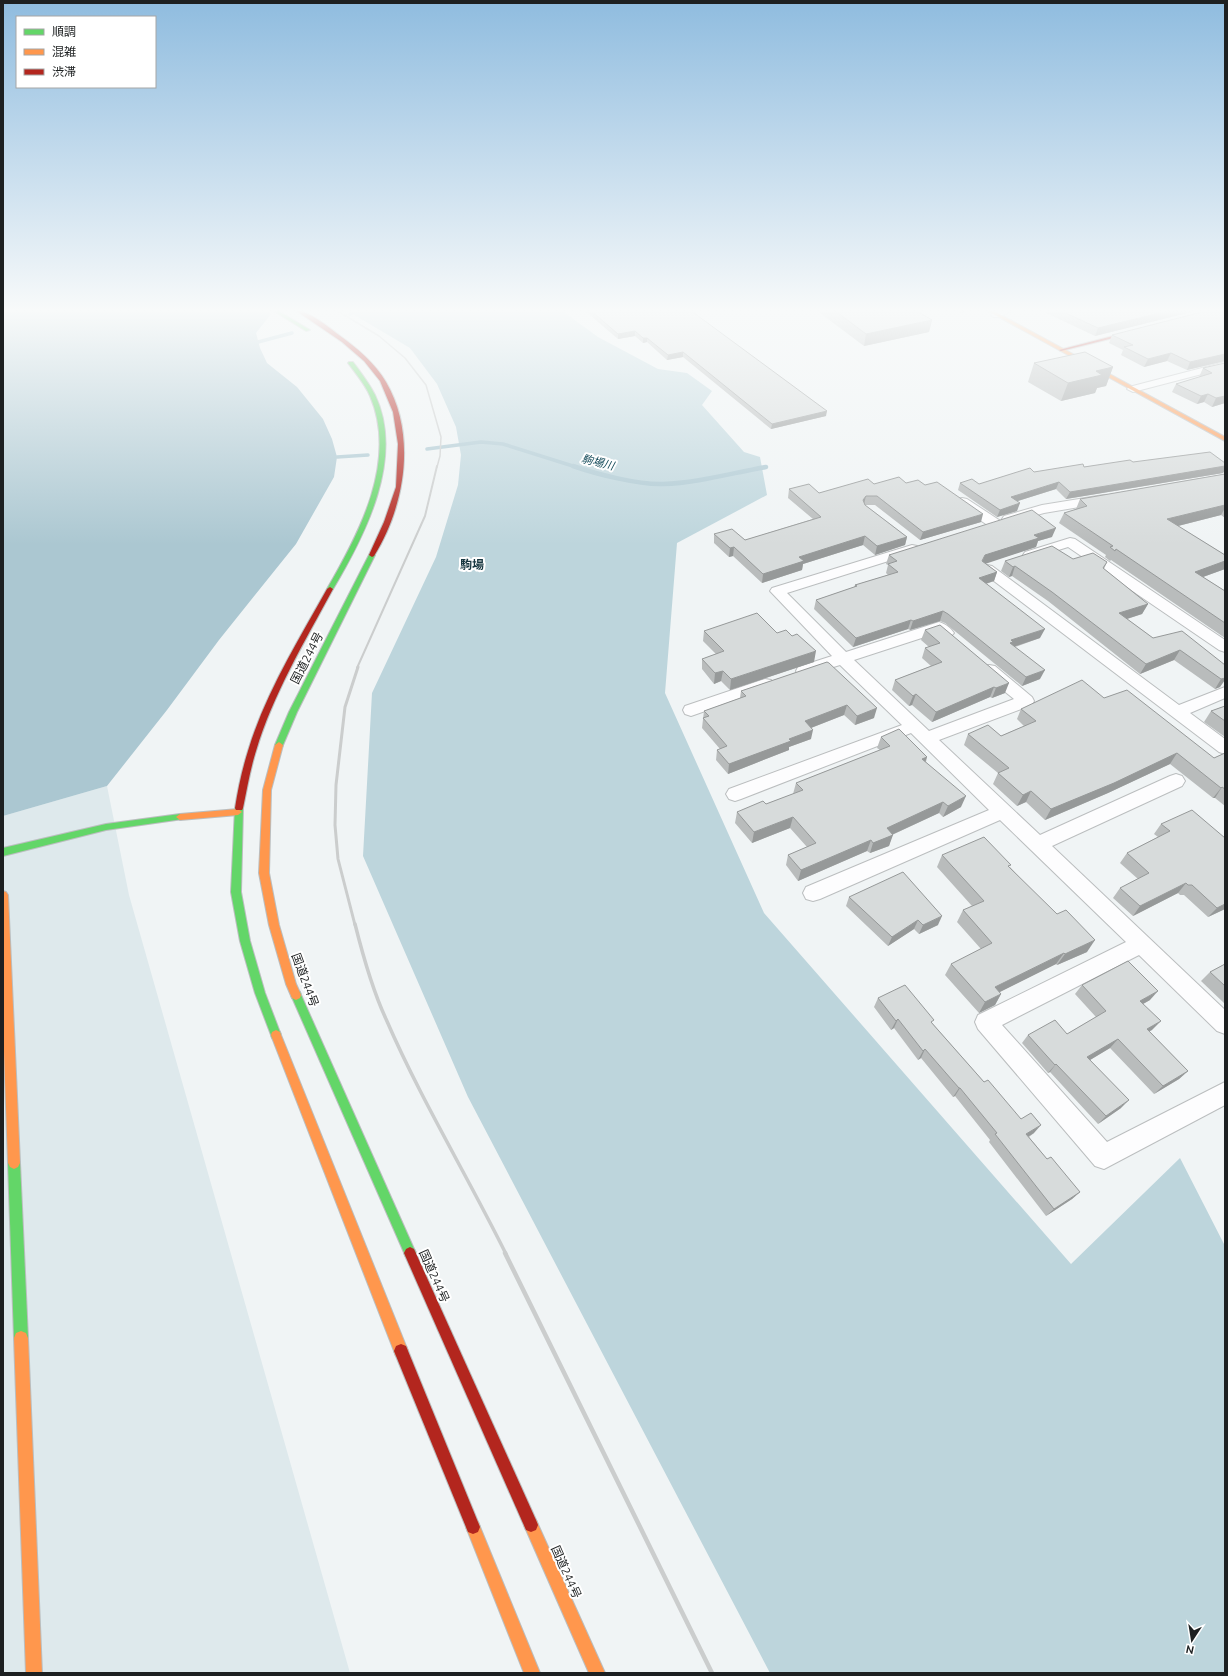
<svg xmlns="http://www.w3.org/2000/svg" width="1228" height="1676" viewBox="0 0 1228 1676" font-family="Ubuntu,'Noto Sans JP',sans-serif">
<rect width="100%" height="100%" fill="#f0f4f5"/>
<!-- built -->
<path fill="#dee9ec" d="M107,786L129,895L350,1673H3V816Z"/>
<!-- forest -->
<path fill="#bdd5dc" d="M346,310H561L598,337L658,369L687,373L712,391L702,405L744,452L760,457L767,495L677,543L665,693L764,913L1071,1264L1180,1158L1225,1246V1673H770L468,1097L363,856L372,693L436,557L458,485L461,455L456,427L437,384L410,348Z"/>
<!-- water -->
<path fill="#abc7d1" d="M3,310H264L271,314L256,333L260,348L267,363L297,387L323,419L332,439L337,457L334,477L296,544L219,640L167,710L107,786L3,816Z"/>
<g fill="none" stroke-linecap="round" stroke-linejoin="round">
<!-- stream-far1 -->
<g stroke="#abc7d1" stroke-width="3.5">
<path d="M350,314L359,310"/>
<path d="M258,342L292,333"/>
<path d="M427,449L481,442L503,444L576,467"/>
<path d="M337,457L368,455"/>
</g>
<!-- stream -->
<path stroke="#abc7d1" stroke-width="4.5" d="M573,466C596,474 639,485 663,484C697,483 732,473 766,467"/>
<!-- street casing -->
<g stroke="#bbbebf" stroke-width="2">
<g id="street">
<path d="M1000,310H1014L999,317H993L991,315Z"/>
<path d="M1225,362V368L1133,392L1127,389L1129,387Z"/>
<path d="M1104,495L1109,496L1111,499L1109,502L1044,513L1009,523L1004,522L1002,519L1004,516L1042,505Z"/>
<path d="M962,498L967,499L999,520L1001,523L999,526H989L957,505L955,502L957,499Z"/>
<path d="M1070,538L1075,539L1225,640V652L1219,650L1068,547L1030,559L1025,558L1023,555L1025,552Z"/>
<path d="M912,545L917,546L919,549L917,552L787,593L846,652L939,622C945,624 950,627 954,633L951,636C945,638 942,637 937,633L854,660L929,731L1014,699L983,674L981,670L983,666L989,665L995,666L1032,697L1034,701L1032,705L939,740L1040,835L1170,776L1176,774L1182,776L1185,781L1182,786L1052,846L1225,1010V1034L1217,1031L1139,955L1002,1025L1107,1142L1225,1082V1105L1104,1169L1095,1166L978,1029L975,1022L978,1015L1126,942L1000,820L820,899L813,901L806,899L803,893L806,887L989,810L911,733L741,799L735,801L729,799L726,794L729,789L902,725L840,665L804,676L798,675L796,671L798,667L832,656L770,591L772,588Z"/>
<path d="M987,565L992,566L1179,705L1225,687V698L1190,713L1225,739V754L1219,752L982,572L980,569L982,566Z"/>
<path d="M765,679L771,680L773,684L771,688L691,716L685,714L683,710L685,706Z"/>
</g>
</g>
<!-- fast casing -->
<g stroke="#bbbebf" stroke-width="2">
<g id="fast">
<path d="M272,310H277L310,330L306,331Z"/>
<path d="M349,362H353C361,373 369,383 375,395C405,458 365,535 333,589L330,591L327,589C359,534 398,461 370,396C365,384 356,374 348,363Z"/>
<path d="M372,553L375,555L297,712L283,745L282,747H276L275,745L289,712L369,555Z"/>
<path d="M239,805L243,808L241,892L250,941L265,993L281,1035L280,1038L276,1040L272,1038L271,1035L255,993L240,941L231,892L235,808Z"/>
<path d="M180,814L184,817L183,819L106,830L3,856V848L106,824Z"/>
<path d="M296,990L300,992L301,995L414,1249L416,1253L414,1257L410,1259L406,1257L291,995L292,992Z"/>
<path d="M14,1157L18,1159L20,1163L28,1338L26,1343L21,1345L16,1343L14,1338L8,1163L10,1159Z"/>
</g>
</g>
<!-- slow casing -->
<g stroke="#bbbebf" stroke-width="2">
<g id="slow">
<path d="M986,310H992L1225,437V441Z"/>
<path d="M279,742L283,745L271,790L269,873L279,925L296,984L301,995L300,998L296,1000L292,998L286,984L269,925L259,873L263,790L275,745Z"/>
<path d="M238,809L242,812L238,815L180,820L176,817L180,814Z"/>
<path d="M3,891L6,892L8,895L20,1163L18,1167L14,1169L10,1167L8,1163L3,1023Z"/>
<path d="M276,1030L280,1032L281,1035L408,1351L406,1356L401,1358L396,1356L394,1351L271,1035L272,1032Z"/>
<path d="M21,1331L26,1333L28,1338L42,1673H26L14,1338L16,1333Z"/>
<path d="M531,1518L536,1520L605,1673H589L524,1525L526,1520Z"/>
<path d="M473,1520L478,1522L540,1673H524L466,1527L468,1522Z"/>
</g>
</g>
<!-- jam casing -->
<g stroke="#bbbebf" stroke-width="2">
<g id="jam">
<path d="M295,310C307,310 329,327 339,335C357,348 375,363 386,382C417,435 405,506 374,556L372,557L369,555L384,522L396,487L398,444L393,412L380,381L364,361L342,342Z"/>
<path d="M1140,329H1142V331L1061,351L1059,350Z"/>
<path d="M330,587L333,589C305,641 273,694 256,751C250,770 247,789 243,808L242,810H236L235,808C238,789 242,770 248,751C265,694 298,641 327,589Z"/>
<path d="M410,1247L414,1249L536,1520L538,1525L536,1530L531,1532L526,1530L404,1253L406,1249Z"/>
<path d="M401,1344L406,1346L480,1527L478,1532L473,1534L468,1532L394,1351L396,1346Z"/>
</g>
</g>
<!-- street -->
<use href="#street" fill="#fdfdfe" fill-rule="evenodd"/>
<!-- fast -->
<use href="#fast" fill="#63d668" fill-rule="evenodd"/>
<!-- slow -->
<use href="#slow" fill="#ff974d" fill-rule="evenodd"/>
<!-- jam -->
<use href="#jam" fill="#b3261e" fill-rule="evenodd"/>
<!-- rail-far4 -->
<path stroke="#cbcdcd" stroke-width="1.5" d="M336,310L379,336L405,358L426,385L441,437L440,456L437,467"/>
<!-- rail-far3 -->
<path stroke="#cbcdcd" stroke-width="2" d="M357,668L425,516L437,466"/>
<!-- rail-far2 -->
<path stroke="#cbcdcd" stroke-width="3" d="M355,925L338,859L335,825L336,785L345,707L358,667"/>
<!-- rail-far1 -->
<path stroke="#cbcdcd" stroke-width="3.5" d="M355,924C363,956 372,989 386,1019C421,1100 467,1175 506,1254"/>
<!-- rail -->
<path stroke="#cbcdcd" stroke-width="4.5" d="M505,1253L712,1673"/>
</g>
<!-- wall -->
<g fill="#b9bcbc">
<path d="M584,310H690L826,416L771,429L683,357L667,360L647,342L643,343L635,336L618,339Z"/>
<path d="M816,310H915L932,320L929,332L864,346Z"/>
<path d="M956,310H973L960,313Z"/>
<path d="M1040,310H1199L1095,336Z"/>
<path d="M1225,310V361L1187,370L1167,361L1144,367L1121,355L1123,350L1109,343L1112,335Z"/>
<path d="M1034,363L1113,367L1106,386L1097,388L1095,393L1061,401L1028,382Z"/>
<path d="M1225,363V403L1212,407L1204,402L1197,404L1172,392L1176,384L1199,377L1203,368Z"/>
<path d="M1133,462L1225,463V470L1223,473L1066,499L1056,489L1018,501L1017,511L997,517L958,490L960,483L979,484L1034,472Z"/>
<path d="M1225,474V518L1221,515L1178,526L1225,555V569L1203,577L1225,591V638L1111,560L1110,561L1105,557L1106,555L1059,523L1064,513L1076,509L1080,499Z"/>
<path d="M906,483L925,485L981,522L920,540L875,505H865L907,537L905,545L875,555L863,545L803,564L802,570L762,583L733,556L729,557L714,543V534L745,540L813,519L788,498L789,489L819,493L874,484Z"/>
<path d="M1052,537L1038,541L1036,547L985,563L997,572L994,581L986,584L1040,638L1015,647L1040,679L1022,686L945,623L940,621L910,630L908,629L853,647L814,609L816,600L854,587L855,585L888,575L886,573L888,565L886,564L889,555Z"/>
<path d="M1073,559L1107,562L1104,569L1148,604L1142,614L1127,619L1153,638L1225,665L1220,687L1215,689L1174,660L1140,674L1048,601L1012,576L1009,577L1001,571L1005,561Z"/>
<path d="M925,630L1005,693L992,698L990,697L932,722L912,705L909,706L892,690L895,680L931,666L922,658L925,648L929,647L921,640Z"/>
<path d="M704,631L777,633L814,662L730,690L721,681L714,684L702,669V659L716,654L703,641Z"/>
<path d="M827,662L874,718L855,725L844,715L811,728V739L789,747V750L728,774L716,760L717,750L720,749L702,728L704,711L740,698L741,691Z"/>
<path d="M1104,698L1214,758L1225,753V806L1215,798H1213L1170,764L1108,793L1045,820L1026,802L1017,806L993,784L998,773L964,745L968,734L1001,736L1024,726L1017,719L1021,709Z"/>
<path d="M1225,706V737L1204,722L1211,711Z"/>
<path d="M881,737L927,757L926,762L961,807L943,817L939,813L892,835L889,846L870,853L867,851L798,881L786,865L788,855L807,847L790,828L752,843L735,823L737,812L766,804L793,794L796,783L880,750L877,748Z"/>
<path d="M1161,824L1225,838V909L1208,917L1184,895H1180L1178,893L1133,916L1113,898L1120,888L1138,879L1120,863L1127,853L1158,837L1154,834Z"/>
<path d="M942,855L1010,867L1087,952L1057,965L1056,964L999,992L1001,994L995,1005L979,1013L945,975L951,964L981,949L957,922L963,910L972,906L937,867Z"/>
<path d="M849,897L938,925L919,934L914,929L888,946L846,906Z"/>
<path d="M1225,964V1004L1201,981L1210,972Z"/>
<path d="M1082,985L1150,1000L1143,1004L1152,1030L1149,1031L1188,1071L1179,1079L1154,1094L1110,1048L1090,1060L1121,1108L1098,1124L1050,1072L1048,1073L1022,1043L1028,1035L1067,1034L1096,1017L1075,994Z"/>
<path d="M878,998L932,1023L984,1082L1034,1133L1029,1137L1047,1159L1080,1192L1072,1199L1046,1216L989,1142L990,1140L955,1096L953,1097L921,1058L918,1060L894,1028L891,1030L874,1007Z"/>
</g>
<!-- shaded-wall -->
<g fill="#969999">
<path d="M961,310H973L960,313Z"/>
<path d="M1172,310H1199L1095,336L1098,328Z"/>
<path d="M932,320L929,332L864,346L866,334Z"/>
<path d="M635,331V336L618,339V334Z"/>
<path d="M643,338H647V342L643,343Z"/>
<path d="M683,352V357L667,360L668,355Z"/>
<path d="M1171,353L1167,361L1144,367L1148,359Z"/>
<path d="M1225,354V361L1187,370L1190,362Z"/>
<path d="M1113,367L1106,386L1097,388L1095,393L1061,401L1068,383L1096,371Z"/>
<path d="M1208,394L1204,402L1197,404L1201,396Z"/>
<path d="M1225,396V403L1212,407L1216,398Z"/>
<path d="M827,411L826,416L771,429L772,424Z"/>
<path d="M1225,466V470L1223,473L1066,499L1070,492Z"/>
<path d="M1059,482L1056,489L1008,504L1011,497Z"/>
<path d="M866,496L864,504L863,500Z"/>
<path d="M1020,503L1017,511L997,517L1000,510Z"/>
<path d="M1225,505V508L1221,515L1162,530L1167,519Z"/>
<path d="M983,514L981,522L920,540L923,532Z"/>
<path d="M1056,528L1052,537L1038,541L1036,547L982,565L979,570L985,555L1034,535Z"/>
<path d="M865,536L863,545L803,564L802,570L762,583L763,574L799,557Z"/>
<path d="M907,537L905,545L875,555L877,546Z"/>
<path d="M734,547L733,556L729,557L730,548Z"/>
<path d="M1225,561V569L1189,582L1195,572Z"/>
<path d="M1015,566L1012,576L1009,577L1013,567Z"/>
<path d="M997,572L994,581L975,587L979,578Z"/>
<path d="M1148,604L1142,614L1114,623L1119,613Z"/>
<path d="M943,611L940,621L910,630L913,621Z"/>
<path d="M911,620L908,629L853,647L856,638Z"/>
<path d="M1045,629L1040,638L1010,648L1006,652L1011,640Z"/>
<path d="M1180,650L1174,660L1140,674L1146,664Z"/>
<path d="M816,651L814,662L730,690L731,679Z"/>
<path d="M1045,670L1040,679L1022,686L1026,677Z"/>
<path d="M723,671L721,681L714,684L715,673Z"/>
<path d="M1225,678V680L1220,687L1215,689L1221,679Z"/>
<path d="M1009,683L1005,693L992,698L996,688Z"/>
<path d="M994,687L990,697L932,722L936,712Z"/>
<path d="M916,694L912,705L909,706L913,696Z"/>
<path d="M847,705L844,715L803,731L805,721Z"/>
<path d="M877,708L874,718L855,725L857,716Z"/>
<path d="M813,730L811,739L789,747V750L728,774L729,764L789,739Z"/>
<path d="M1177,753L1170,764L1108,793L1045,820L1051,809Z"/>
<path d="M927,757L923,768L922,759Z"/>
<path d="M1222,787L1215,798H1213L1221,788Z"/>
<path d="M1031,791L1026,802L1017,806L1023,795Z"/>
<path d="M966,796L961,807L943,817L948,806Z"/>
<path d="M943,802L939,813L887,837L893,835L889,846L870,853L873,843L887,828Z"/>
<path d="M793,817L790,828L752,843L754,832Z"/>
<path d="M871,840L867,851L798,881L801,870Z"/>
<path d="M1186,883L1178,893L1133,916L1140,906Z"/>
<path d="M1225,904V909L1208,917L1217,908Z"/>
<path d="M942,916L938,925L919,934L923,925Z"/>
<path d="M918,920L914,929L888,946L892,937Z"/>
<path d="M1095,940L1087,952L1057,965L1065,954Z"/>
<path d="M1064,953L1056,964L988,998L995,987Z"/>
<path d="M1158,991L1150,1000L1132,1010L1140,1001Z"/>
<path d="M1001,994L995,1005L979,1013L985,1002Z"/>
<path d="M898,1019L894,1028L891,1030L896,1021Z"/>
<path d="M1161,1021L1152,1030L1138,1037L1147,1029Z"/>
<path d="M1118,1039L1110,1048L1080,1066L1087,1057Z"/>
<path d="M925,1049L921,1058L918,1060L923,1051Z"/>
<path d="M1056,1064L1050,1072L1048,1073L1055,1065Z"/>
<path d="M1188,1071L1179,1079L1154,1094L1163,1086Z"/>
<path d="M959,1088H960L955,1096L953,1097Z"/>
<path d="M1129,1100L1121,1108L1098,1124L1106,1116Z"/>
<path d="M1041,1125L1034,1133L1019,1142L1026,1134Z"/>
<path d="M1080,1192L1072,1199L1046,1216L1054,1209Z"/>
</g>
<!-- building -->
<g fill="#d7dbdb" stroke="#969999">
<path d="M590,310H690L827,411L772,424L683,352L668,355L647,338H643L635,331L618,334Z"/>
<path d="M834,310H915L932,320L866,334Z"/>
<path d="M1059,310H1172L1098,328Z"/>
<path d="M1210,310H1225V354L1190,362L1171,353L1148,359L1124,347L1133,345L1112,335Z"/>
<path d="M1085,352L1113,367L1096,371L1102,375L1068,383L1034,363Z"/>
<path d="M1225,363V396L1216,398L1208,394L1201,396L1176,384L1212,373L1203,368Z"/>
<path d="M1210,452L1225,463V466L1070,492L1059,482L1011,497L1020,503L1000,510L960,483L972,479L979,484L1030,468L1034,472L1083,464L1084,467L1130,460L1133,462Z"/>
<path d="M1225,474V505L1167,519L1225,555V561L1195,572L1225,591V623L1116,549L1115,551L1110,547L1113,546L1064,513L1087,506L1080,499Z"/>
<path d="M899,477L906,483L918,480L925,485L937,482L983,514L923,532L877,496H866L863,500L865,505L907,537L877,546L865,536L799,557L804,561L763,574L734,547L730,548L714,534L732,529L745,540L821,517L789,489L809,484L819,493L868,479L874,484Z"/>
<path d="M1032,510L1056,528L1034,535L1039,538L985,555L982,561L997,572L979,578L1045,629L1011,640L1013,642L1010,643L1045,670L1026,677L948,614L943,611L913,621L911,620L856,638L816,600L857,586L855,585L898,572L888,564L897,561L889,555Z"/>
<path d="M1052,546L1073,559L1093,553L1107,562L1103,568L1148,604L1119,613L1153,638L1182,631L1225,665V678L1221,679L1180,650L1146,664L1052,592L1015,566L1013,567L1005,561Z"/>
<path d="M757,613L777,633L786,630L792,636L797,634L816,651L731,679L723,671L715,673L702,659L724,651L704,631Z"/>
<path d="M940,625L1009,683L996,688L994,687L936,712L916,694L913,696L895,680L942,662L925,648L940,643L925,630Z"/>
<path d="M827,662L829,663L877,708L857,716L847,705L805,721L813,730L789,739L791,741L729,764L717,750L727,746L703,718L709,716L704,711L746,696L741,691Z"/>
<path d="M1082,680L1104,698L1127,690L1214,758L1225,753V789L1222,787L1221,788L1177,753L1114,783L1051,809L1031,791L1023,795L998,773L1009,768L968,734L988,725L1001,736L1036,721L1021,709Z"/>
<path d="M1225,706V721L1211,711Z"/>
<path d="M899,729L927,757L922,759L966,796L948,806L943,802L887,828L893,835L873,843L871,840L801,870L788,855L816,843L793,817L754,832L737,812L763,801L766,804L803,790L796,783L890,746L881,737Z"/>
<path d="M1192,810L1225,838V904L1217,908L1192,885H1188L1186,883L1140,906L1120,888L1149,873L1127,853L1170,831L1161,824Z"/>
<path d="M984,837L1011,865L1008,866L1057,914L1066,910L1095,940L1065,954L1064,953L995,987L1001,994L985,1002L951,964L992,943L963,910L984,901L942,855Z"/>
<path d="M903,872L942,916L923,925L918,920L892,937L849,897Z"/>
<path d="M1128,961L1158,991L1140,1001L1161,1021L1147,1029L1188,1071L1163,1086L1118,1039L1087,1057L1129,1100L1106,1116L1056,1064L1055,1065L1028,1035L1055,1020L1067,1034L1106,1011L1082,985Z"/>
<path d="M1225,964V986L1210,972Z"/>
<path d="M905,985L934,1020L931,1022L984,1082L988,1080L1021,1119L1031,1113L1041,1125L1026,1134L1047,1159L1051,1157L1080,1192L1054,1209L995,1134L997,1133L960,1088H959L925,1049L923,1051L898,1019L896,1021L878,998Z"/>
</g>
<!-- sky -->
<linearGradient id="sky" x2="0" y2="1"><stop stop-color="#8fbcdf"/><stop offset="0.57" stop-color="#f8fafa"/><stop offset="1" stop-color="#f8fafa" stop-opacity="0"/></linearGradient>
<rect width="1228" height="545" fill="url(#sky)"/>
<g text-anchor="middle" stroke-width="4" stroke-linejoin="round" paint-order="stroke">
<!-- far-water labels -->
<g font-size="11" font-style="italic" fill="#154b5a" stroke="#fff">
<text transform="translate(598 462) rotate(14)" y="4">駒場川</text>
</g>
<!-- far-quarter labels -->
<g font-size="12" font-weight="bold" fill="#183741" stroke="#fff">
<text x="472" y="569">駒場</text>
</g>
<!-- street labels -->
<g font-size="12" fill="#1d2021" stroke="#fff">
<text transform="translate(307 658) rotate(-63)" y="4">国道244号</text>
<text transform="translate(305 980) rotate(70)" y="4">国道244号</text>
<text transform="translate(434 1276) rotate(66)" y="4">国道244号</text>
<text transform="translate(566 1572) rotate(66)" y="4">国道244号</text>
</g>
</g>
<!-- border -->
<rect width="1228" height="1676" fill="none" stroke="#1d2021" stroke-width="8"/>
<!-- legend -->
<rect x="16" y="16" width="140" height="72" fill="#ffffff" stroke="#a5a6a6"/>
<rect x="24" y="29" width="20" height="6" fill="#63d668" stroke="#a5a6a6"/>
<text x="52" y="36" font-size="12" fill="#1d2021">順調</text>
<rect x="24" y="49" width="20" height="6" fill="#ff974d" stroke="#a5a6a6"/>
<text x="52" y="56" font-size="12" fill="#1d2021">混雑</text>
<rect x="24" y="69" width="20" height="6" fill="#b3261e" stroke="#a5a6a6"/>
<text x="52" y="76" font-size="12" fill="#1d2021">渋滞</text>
<!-- north arrow -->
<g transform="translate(1192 1640) rotate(192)" stroke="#ffffff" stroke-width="3" paint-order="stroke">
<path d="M0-3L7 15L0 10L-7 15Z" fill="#1d2021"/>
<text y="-6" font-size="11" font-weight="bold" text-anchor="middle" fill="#1d2021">N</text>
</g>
</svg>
